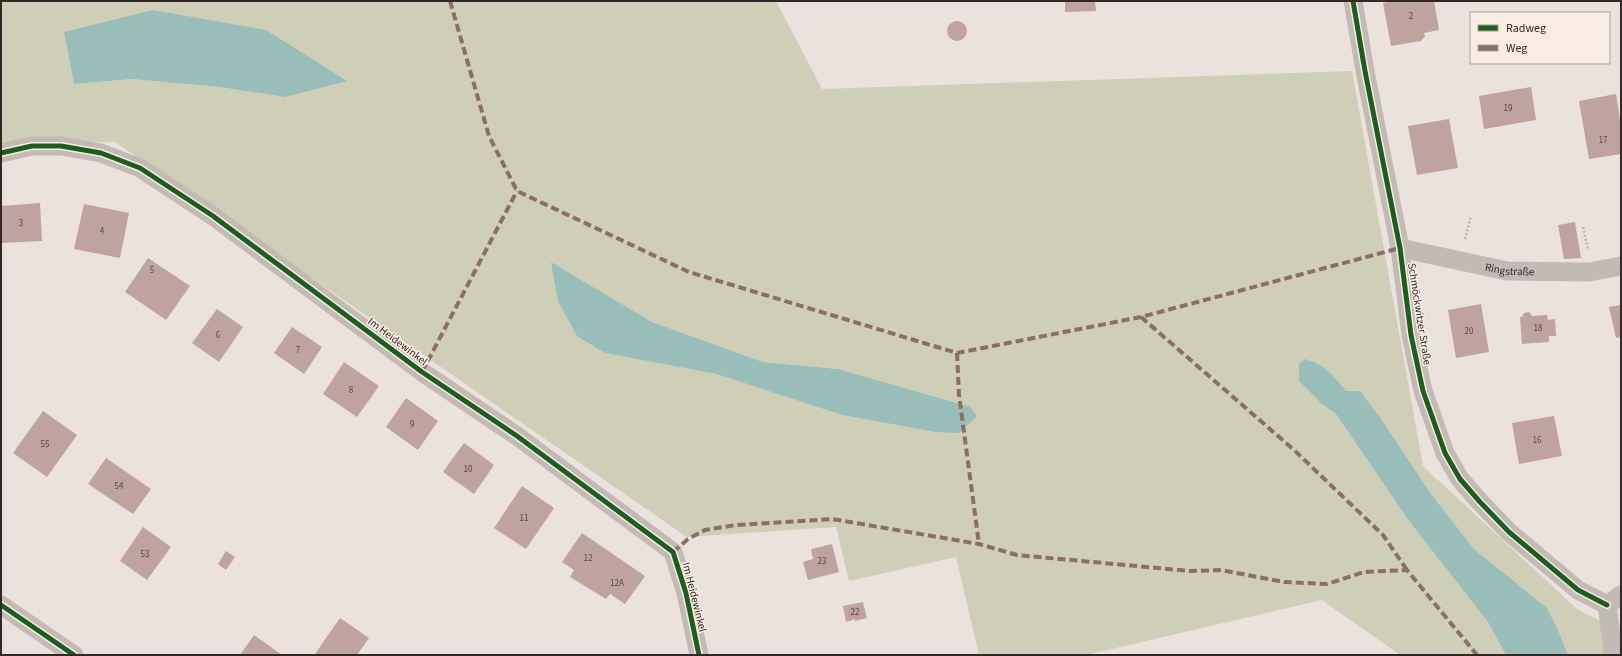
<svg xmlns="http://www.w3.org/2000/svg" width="1622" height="656" viewBox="0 0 1622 656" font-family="'Source Sans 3',sans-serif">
<rect width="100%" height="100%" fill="#ebe2dd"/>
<!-- green -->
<path fill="#cecfb6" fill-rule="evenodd" d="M1,1H776L822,89L1352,71L1423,466L1577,609L1621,631V655H1568L1558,630L1547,608L1474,549L1431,494L1382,420L1346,391L1336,379L1322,404L1336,414L1409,521L1488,622L1506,655H1400L1322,600L1086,655H979L956,557L849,581L836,527L687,537L115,142L1,143ZM64,32L285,97L219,87L132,79L74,84ZM552,263L652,322L763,362L838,369L935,432L842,415L716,374L605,353Z"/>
<!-- water -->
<g fill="#99bdb8">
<path d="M153,10L266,30L347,81L285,97L219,87L132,79L74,84L64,32Z"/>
<path d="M551,262L652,322L763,362L838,369L970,407L977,416L959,433L935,432L842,415L716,374L605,353L577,336L558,301Z"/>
<path d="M1305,359C1325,365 1333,375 1346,391H1360L1382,420L1431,494L1474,549L1547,608L1558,630L1568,655H1506L1488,622L1409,521L1336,414L1322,404L1299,381V364Z"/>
</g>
<!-- building -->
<g fill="#bea39f">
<path d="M1065,1H1095L1096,11L1065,12Z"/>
<path d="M1393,1H1434L1439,30L1424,33L1425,36L1421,41L1391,46L1383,3Z"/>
<circle cx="957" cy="31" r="10"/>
<path d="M1531,87L1536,120L1484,129L1479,96Z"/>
<path d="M1616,94L1621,125V154L1589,159L1579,101Z"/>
<path d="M1449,119L1458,168L1417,175L1408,126Z"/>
<path d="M40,203L42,241L1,243V206Z"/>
<path d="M84,204L129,213L120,258L74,249Z"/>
<path d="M1575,222L1581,258L1564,259L1558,225Z"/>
<path d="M148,258L190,286L166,320L125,292Z"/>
<path d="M1481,304L1489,352L1456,358L1448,310Z"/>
<path d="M1621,305V337L1616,338L1609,307Z"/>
<path d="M217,309L243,327L219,362L192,343Z"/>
<path d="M1529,312L1532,316L1547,315L1548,320L1555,319L1556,336H1549V342L1522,344L1520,317H1522L1524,313Z"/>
<path d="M292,327L322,347L304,374L274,353Z"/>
<path d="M344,362L379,386L357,417L323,394Z"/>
<path d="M406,398L438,421L418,450L386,427Z"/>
<path d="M43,411L77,435L47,477L13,453Z"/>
<path d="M1554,416L1562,456L1519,464L1512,423Z"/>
<path d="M464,443L494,465L474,494L443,472Z"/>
<path d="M106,458L151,489L133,514L88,484Z"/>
<path d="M522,486L554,508L526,549L494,528Z"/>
<path d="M143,527L171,547L147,580L120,561Z"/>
<path d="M582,533L645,576L625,604L610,594L606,599L570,577L574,570L562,562Z"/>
<path d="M832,544L839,572L808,580L803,562L813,559L811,549Z"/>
<path d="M226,551L235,557L226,570L218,564Z"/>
<path d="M863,602L867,618L855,621V619L846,622L843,606Z"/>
<path d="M340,618L369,638L357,655H317L315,654Z"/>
<path d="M254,635L282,655H240Z"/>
</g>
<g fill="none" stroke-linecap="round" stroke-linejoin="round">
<!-- path -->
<g stroke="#bcb3af" stroke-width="2.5" stroke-dasharray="2 2" stroke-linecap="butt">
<path d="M1583,227L1588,250"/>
<path d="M1465,239L1471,216"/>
</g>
<!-- street -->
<g stroke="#c3bab6" stroke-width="19">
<path d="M1353,1L1365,71L1400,248L1411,335L1423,391L1445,453L1460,479L1480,502L1509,532L1578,590L1607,605"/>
<path d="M1,153L32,146H61L101,153L140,168L213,216L422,372L517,436L673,552L686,593L699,655"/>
<path id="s1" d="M1400,248L1507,271L1589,272L1621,266"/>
<path d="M1,605L74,655"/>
<path d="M1607,605L1613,649L1612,655"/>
<path d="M1607,605L1621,595"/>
</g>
<!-- quiet -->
<g stroke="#8d6e63" stroke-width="4" stroke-dasharray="8 4" stroke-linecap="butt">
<path d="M450,1L489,136L517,191L689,272L957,353L1141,317L1400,248"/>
<path d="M1141,317L1293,449L1383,535L1407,570"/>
<path d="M957,353L959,395L979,544"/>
<path d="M422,372L517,191"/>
<path d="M673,552L688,539L705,530L736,525L832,519L979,544L1017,555L1190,571L1221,570L1284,582L1327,584L1364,572L1407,570L1477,655"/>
</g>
<!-- cycleway casing -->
<g stroke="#f9ece3" stroke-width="8">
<g id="cycleway">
<path d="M1353,1L1365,71L1400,248L1411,335L1423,391L1445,453L1460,479L1480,502L1509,532L1578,590L1607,605"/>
<path d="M1,153L32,146H61L101,153L140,168L213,216L422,372L517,436L673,552L686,593L699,655"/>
<path d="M1,605L74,655"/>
</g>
</g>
<!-- cycleway -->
<use href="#cycleway" stroke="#1b5e20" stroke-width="5"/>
</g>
<g text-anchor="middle" stroke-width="3" stroke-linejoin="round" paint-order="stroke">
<!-- number labels -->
<g font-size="9" fill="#564744">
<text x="1411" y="19">2</text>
<text x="1508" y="111">19</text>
<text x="1603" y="143">17</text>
<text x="21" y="226">3</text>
<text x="102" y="234">4</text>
<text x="152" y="273">5</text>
<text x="1538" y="331">18</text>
<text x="1469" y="334">20</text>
<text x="218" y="338">6</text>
<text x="298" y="353">7</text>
<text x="351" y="393">8</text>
<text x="412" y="427">9</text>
<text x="1537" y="443">16</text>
<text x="45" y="447">55</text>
<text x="468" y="472">10</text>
<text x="119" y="489">54</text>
<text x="524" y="521">11</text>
<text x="145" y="557">53</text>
<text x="588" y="561">12</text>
<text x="822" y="564">23</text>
<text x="617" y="586">12A</text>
<text x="855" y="615">22</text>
</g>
<!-- street labels -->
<g font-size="11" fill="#332825" stroke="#f9ece3">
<text dy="4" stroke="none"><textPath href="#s1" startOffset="112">Ringstraße</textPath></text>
<text transform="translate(1420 314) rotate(81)" y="4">Schmöckwitzer Straße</text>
<text transform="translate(398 341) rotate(37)" y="4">Im Heidewinkel</text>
<text transform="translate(695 597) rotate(76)" y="4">Im Heidewinkel</text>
</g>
</g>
<!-- border -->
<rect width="1622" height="656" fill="none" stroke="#332825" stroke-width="4"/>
<!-- legend -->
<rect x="1470" y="12" width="140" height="52" fill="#f9ece3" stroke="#aa9e97"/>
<rect x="1478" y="25" width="20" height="6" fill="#1b5e20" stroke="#aa9e97"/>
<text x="1506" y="32" font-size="12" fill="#332825">Radweg</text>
<rect x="1478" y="45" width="20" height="6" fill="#8d6e63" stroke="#aa9e97"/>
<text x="1506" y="52" font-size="12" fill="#332825">Weg</text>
</svg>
